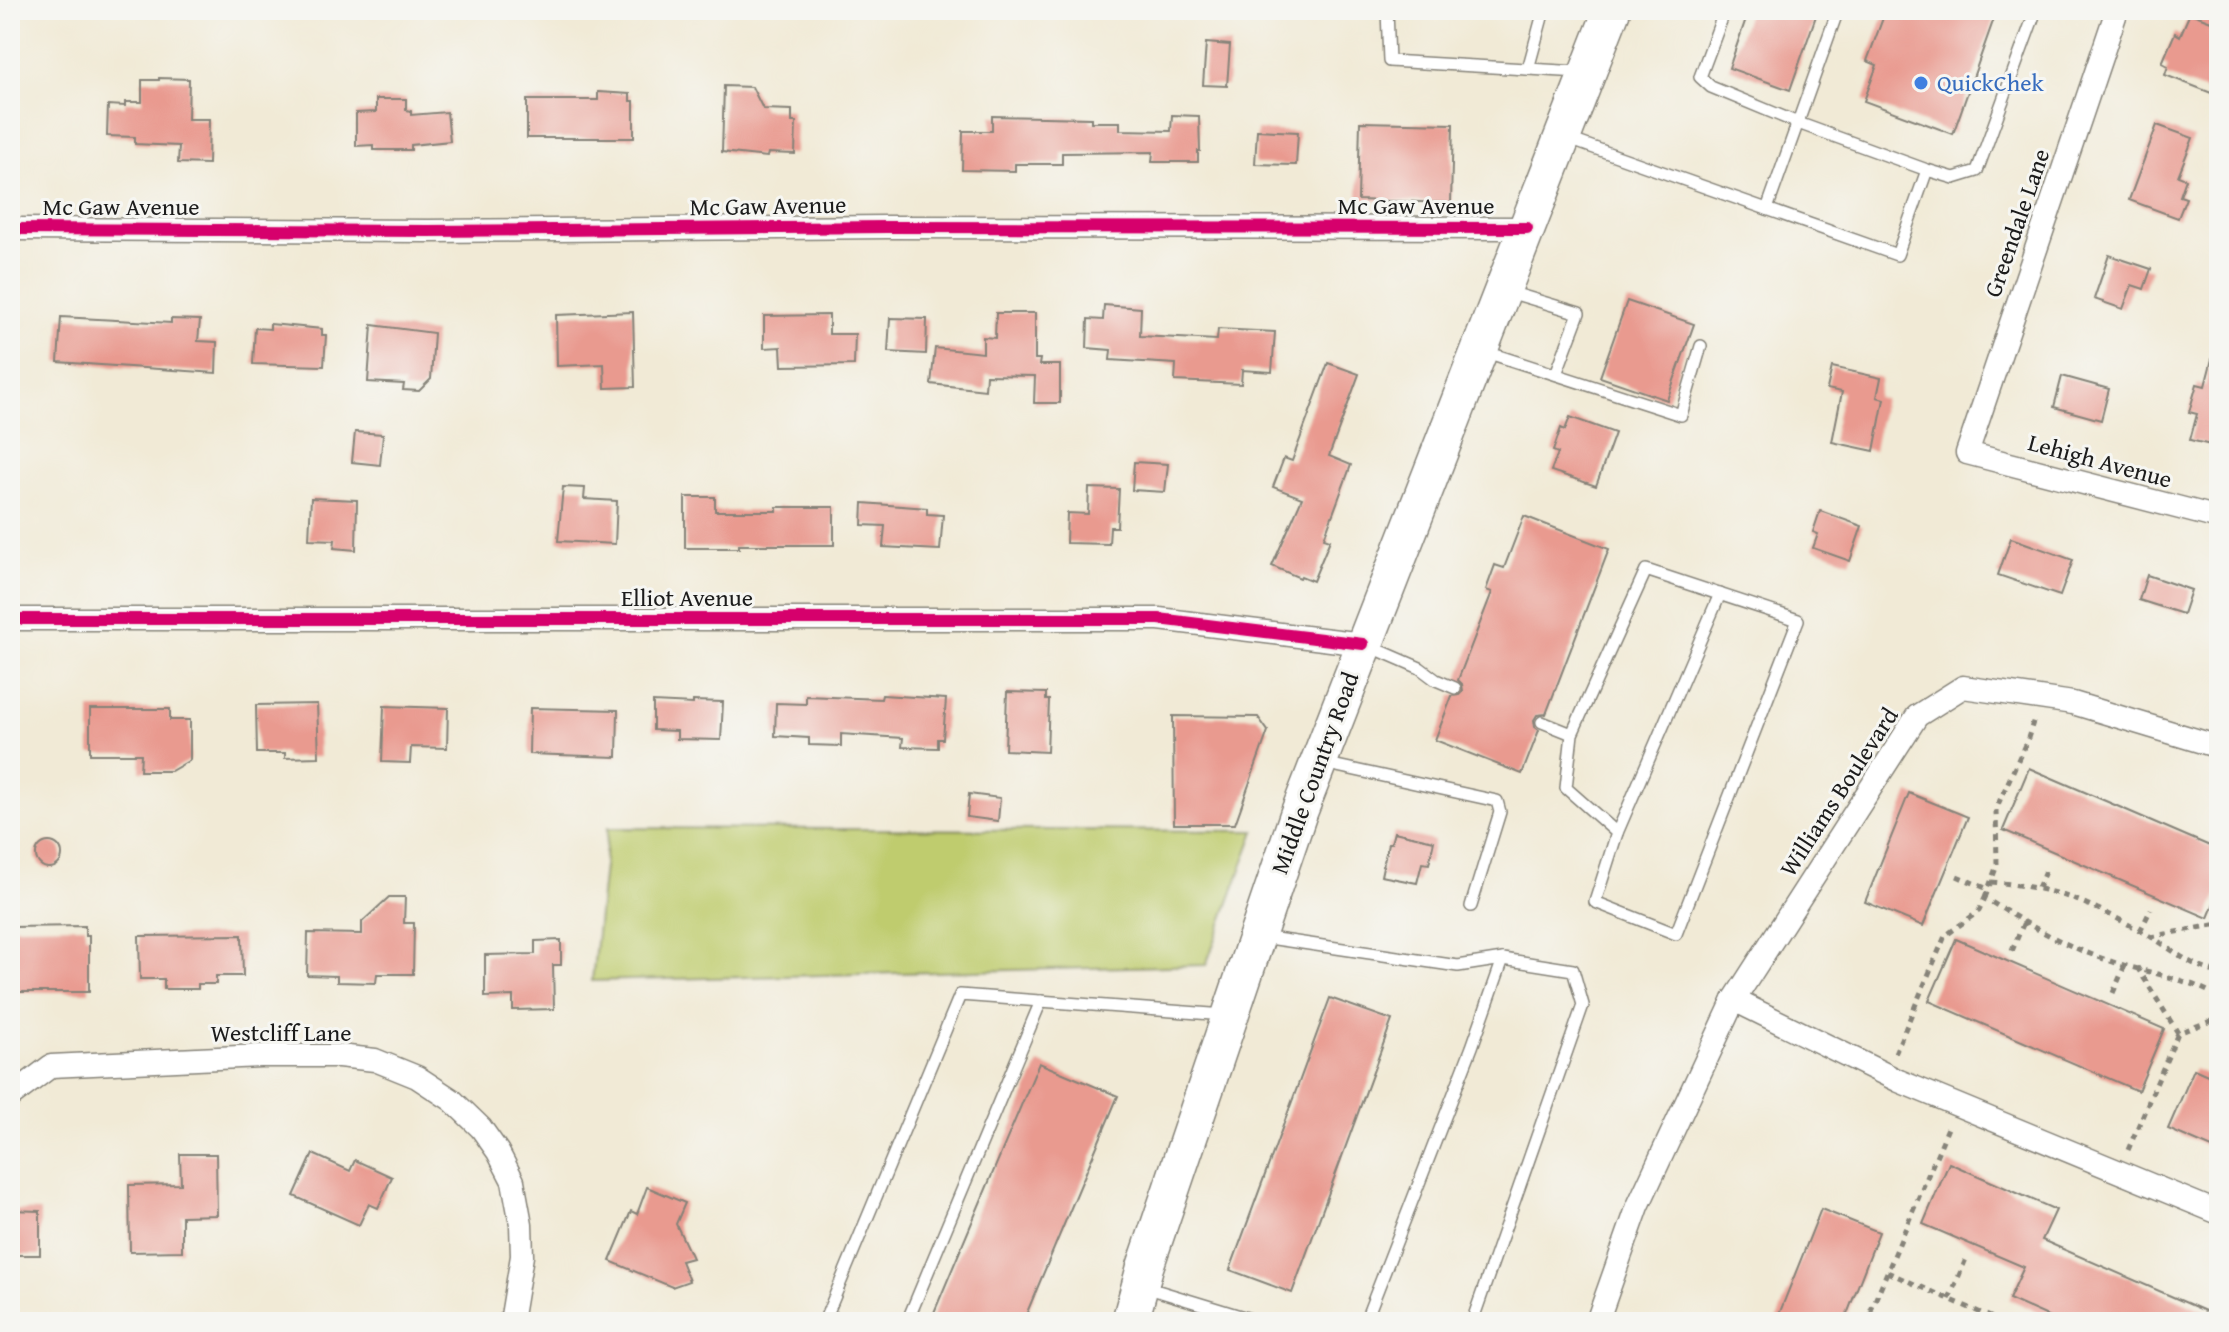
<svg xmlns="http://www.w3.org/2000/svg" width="2229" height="1332" viewBox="0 0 2229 1332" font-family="'Gentium Book Plus',serif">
<rect width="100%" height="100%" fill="#f6f6f2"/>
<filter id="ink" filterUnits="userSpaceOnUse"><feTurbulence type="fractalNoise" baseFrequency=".0125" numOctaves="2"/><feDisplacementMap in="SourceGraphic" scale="16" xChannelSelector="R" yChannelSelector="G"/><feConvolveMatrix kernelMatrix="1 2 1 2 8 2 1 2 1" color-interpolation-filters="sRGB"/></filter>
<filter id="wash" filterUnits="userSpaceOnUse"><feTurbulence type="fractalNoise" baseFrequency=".006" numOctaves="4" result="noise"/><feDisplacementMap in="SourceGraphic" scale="32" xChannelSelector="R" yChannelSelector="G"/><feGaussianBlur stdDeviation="1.8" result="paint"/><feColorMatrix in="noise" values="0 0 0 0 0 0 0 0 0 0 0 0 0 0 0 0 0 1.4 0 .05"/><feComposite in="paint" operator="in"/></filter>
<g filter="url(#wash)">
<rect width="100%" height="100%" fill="#f1ead6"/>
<!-- green -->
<path fill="#bfcc6e" stroke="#6e7445" stroke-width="2" d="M608,828L1255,831L1206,965L592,981Z"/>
<g id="blocks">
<!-- building -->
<g fill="#e99a8f">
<path d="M1749,10H1818L1790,90L1729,68Z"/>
<path d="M1886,10H1997L1953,134L1864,101L1877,65L1867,61Z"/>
<path d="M2190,13L2219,24V96L2165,75L2168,66L2162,63L2175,33L2180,36Z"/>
<path d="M1206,43L1230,45L1227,86L1203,85Z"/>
<path d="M159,78L189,79L188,119H209L208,164L178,163L179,146L135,144V137L107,136L108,105L125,106V102H142V80H159Z"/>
<path d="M724,86L752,87L763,109L792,110V122H796L795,154L768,153L767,157L722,152Z"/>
<path d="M598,92L630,94V101H634V138H527V100H598Z"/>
<path d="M376,99H406V110L411,111V115L447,112L450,141L411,145V150H373V145L356,146V113L376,112Z"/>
<path d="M1172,115L1199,116L1200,151H1198V162H1152L1153,152L1062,153V164H1015V171L962,170L963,131H992V116L1091,118V122H1120V130L1171,131Z"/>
<path d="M1360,122L1453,124L1451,203L1358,200Z"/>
<path d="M2157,125L2193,138L2178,176L2186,179L2180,196L2186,198L2178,218L2129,200Z"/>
<path d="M1257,130L1298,132L1296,165L1255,164Z"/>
<path d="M2109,255L2151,269L2144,289L2132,285L2123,309L2094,299Z"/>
<path d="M1627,301L1694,324L1667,400L1600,377Z"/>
<path d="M1104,305L1141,308L1140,336L1217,340L1218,329L1275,332L1272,372L1242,370L1241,384L1175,381L1176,364L1110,360L1111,350L1087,348L1088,319L1103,320Z"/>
<path d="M633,312L635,387L605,388L604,364L557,366L556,315Z"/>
<path d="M996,313H1035V359H1040L1039,365H1060V403H1034L1035,376L986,375L985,390L931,384L935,348L983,353V337L995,338Z"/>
<path d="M829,315V334H855L854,365L782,366L781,347L764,348V316Z"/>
<path d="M61,317L171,323V319L200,320L198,341L217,342L216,373L58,362Z"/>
<path d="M890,318L927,319L926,354L888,352Z"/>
<path d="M270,324L322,329V335H326L324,366L253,364L255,328L270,329Z"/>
<path d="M372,325L434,333L431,379L419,391L403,390L404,384L368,382Z"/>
<path d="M2212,359L2219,360V447L2190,440L2197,414L2189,412L2197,384L2205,386Z"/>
<path d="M1328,363L1359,374L1329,456L1351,465L1324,538L1330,540L1313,581L1301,576L1300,578L1272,566L1302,498L1273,487L1284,458L1292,461Z"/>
<path d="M1832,367L1881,378L1877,397L1884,399L1874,451L1832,442L1842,392L1827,389Z"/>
<path d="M2062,376L2109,389L2101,420L2054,407Z"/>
<path d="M1570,417L1615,433L1596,486L1551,471L1558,453L1553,451L1561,428L1565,430Z"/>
<path d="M355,432L383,434L380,465L352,462Z"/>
<path d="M1134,462L1168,464L1165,492L1132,490Z"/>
<path d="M563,487L585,488L584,499L617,501L615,544L558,541Z"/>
<path d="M1089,488L1119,489L1117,527H1110L1109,544L1066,543L1067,513L1088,514Z"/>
<path d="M685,497H715V511H777V507H834V545H739V548H685Z"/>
<path d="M311,498L357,500L356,550L334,548L335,540L309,539Z"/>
<path d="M863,503L927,508V514L943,515L940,550L883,547L885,526L862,525Z"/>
<path d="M1820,511L1862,526L1850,561L1813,548L1818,534L1813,532Z"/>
<path d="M1524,516L1609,549L1546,714L1537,715L1534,720L1535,727L1539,730L1522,774L1435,740L1452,696L1459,695L1463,691L1462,684L1458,680L1492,592L1486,590L1495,565L1504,568Z"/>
<path d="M2011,538L2073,560L2060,596L1998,575Z"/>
<path d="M2147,575L2191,590L2183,614L2139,600Z"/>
<path d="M1007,692L1046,693V700H1049L1047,752L1005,750Z"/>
<path d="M882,695L946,699L943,739H938V748L902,747L903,738L841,734V746L809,745V738L775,736L776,703L806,704V696L881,699Z"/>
<path d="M693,701L723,702L721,740L677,739V731L653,730V702L693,704Z"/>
<path d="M317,704L319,757L285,758V753H257L256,705Z"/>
<path d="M384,706L448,708L447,748L411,747L410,763L382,762Z"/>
<path d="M530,708L618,710L617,757L529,754Z"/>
<path d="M90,709H170V720H190V760L171,771H140L141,754H90Z"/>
<path d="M1173,716L1258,717L1268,731L1235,824H1174Z"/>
<path d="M2029,768L2219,850V891L2208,918L2003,830Z"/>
<path d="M1909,793L1968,817L1923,926L1865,902Z"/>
<path d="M969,794L1000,798L998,821L967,817Z"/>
<path d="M1394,832L1434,841L1429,864L1422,863L1417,883L1381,876L1388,843H1391Z"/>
<circle cx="49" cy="855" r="13"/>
<path d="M389,897H405L404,923H414L413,974H377L376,983L337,982V976L307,975L308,933L362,934V922Z"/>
<path d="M85,926V936H89V992H10V927Z"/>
<path d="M242,935L243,976H216V984H198V989H164V979H140L139,936Z"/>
<path d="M1956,939L2164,1029L2138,1091L1929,1001Z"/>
<path d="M561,940V965H553L554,1009L513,1010V996L485,997V955L535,954V941Z"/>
<path d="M1330,998L1392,1020L1292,1293L1230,1270Z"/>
<path d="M1039,1063L1118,1096L1023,1322H930Z"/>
<path d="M2194,1069L2219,1080V1151L2168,1129Z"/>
<path d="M180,1154H216L217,1215L182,1216V1251L130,1252L129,1185L181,1184Z"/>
<path d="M313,1154L350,1171L355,1160L392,1177L378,1208L369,1204L359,1225L294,1196Z"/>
<path d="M1949,1163L2056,1210L2042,1240L2219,1317V1322H2061L2009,1299L2024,1267L1923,1224Z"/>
<path d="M647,1187L685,1203L676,1224L692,1258L681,1261L689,1281L672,1287L610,1261L631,1211L637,1214Z"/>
<path d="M1821,1209L1879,1232L1844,1322H1776Z"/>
<path d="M10,1210L40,1211V1255H10Z"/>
</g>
</g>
</g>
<g filter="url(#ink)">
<use href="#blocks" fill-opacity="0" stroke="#868379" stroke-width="2"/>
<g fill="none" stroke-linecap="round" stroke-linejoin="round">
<!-- lane casing -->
<g stroke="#868379" stroke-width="14">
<g id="lane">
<path d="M1387,10L1389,61L1580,72"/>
<path d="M1725,10L1700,77L1711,87L1798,123L1927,170"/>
<path d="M1528,69L1544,10"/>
<path d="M1566,138L1897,255L1927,170L1954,178L1977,171L2036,10"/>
<path d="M1767,209L1838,10"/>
<path d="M1509,292L1579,313L1556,374"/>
<path d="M1483,351L1681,415L1701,346"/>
<path d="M1367,645L1420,668L1436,680L1455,688"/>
<path d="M1542,722L1572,734L1566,788L1617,833L1595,902L1676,934L1798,620L1646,570L1572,734"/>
<path d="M1323,763L1497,801L1500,812L1471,906"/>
<path d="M1617,833L1720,594"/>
<path d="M1262,937L1458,966L1503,959L1573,970L1583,1005L1472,1322"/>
<path d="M1145,1287L1260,1322"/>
<path d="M824,1322L960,995L1225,1015"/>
<path d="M907,1322L1041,1001"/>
<path d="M1365,1322L1472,1047L1503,959"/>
</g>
</g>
<!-- street casing -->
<g stroke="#868379" stroke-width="25">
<g id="street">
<path d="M2117,10L1967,453L2219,518"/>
<path d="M10,229L428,231L887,227L1527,228"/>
<path d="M10,619H1159L1363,644"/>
<path d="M1734,1000L1899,1081L2219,1213"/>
<path d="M10,1097L51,1066L260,1056H339L375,1060L417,1077L452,1100L481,1128L498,1152L513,1181L521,1224L522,1256L511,1322"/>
<path d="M1597,1322L1638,1206L1734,1000L1917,716L1963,687L2073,703L2219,747"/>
</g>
</g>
<!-- primary casing -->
<g stroke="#868379" stroke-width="39">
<path id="primary" d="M1130,1322L1145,1267L1298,815L1612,10"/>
</g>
<!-- path -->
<g stroke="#868379" stroke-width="5" stroke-dasharray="6 6" stroke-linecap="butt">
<path d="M1957,876L1988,889"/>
<path d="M1991,882C2056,887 2092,904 2148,935C2174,950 2189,966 2219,973"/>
<path d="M2038,888L2046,869"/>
<path d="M1985,898L1997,865L1996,809L2028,738L2034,719"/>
<path d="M2140,931L2151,909"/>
<path d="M2150,937L2219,924"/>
<path d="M2012,951L2024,922"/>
<path d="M2137,967L2178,1033L2219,1018"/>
<path d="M2113,993L2125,965"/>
<path d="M1895,1053L1945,936L1979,911L1985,898C2023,922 2064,946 2107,960C2145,973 2183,976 2219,997"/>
<path d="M2128,1150L2178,1033"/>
<path d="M1887,1272L2002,1322"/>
<path d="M1949,1299L1966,1259"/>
<path d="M1869,1313L1890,1322"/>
<path d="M1866,1322L1948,1128"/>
</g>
<!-- lane -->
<use href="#lane" stroke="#fff" stroke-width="11"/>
<!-- street -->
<use href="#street" stroke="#fff" stroke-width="22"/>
<!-- primary -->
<use href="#primary" stroke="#fff" stroke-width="36"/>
<!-- cycleway casing -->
<g stroke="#f6f6f2" stroke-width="17">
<g id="cycleway">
<path d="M10,229L428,231L887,227L1527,228"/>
<path d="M10,619H1159L1363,644"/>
</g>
</g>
<!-- cycleway -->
<use href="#cycleway" stroke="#d6006c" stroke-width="12"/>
</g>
</g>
<!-- markers -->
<circle fill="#3f7fe0" stroke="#f6f6f2" stroke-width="3" cx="1921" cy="83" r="8"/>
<g text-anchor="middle" stroke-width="6" stroke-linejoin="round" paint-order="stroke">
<!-- shop labels -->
<g font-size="24" fill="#366cbe" stroke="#f6f6f2" text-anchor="start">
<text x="1937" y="91">QuickChek</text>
</g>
<!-- street labels -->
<g font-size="24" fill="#1c1c1c" stroke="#f6f6f2">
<text transform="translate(768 206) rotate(-1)" y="8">Mc Gaw Avenue</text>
<text x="1416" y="214">Mc Gaw Avenue</text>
<text x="121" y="215">Mc Gaw Avenue</text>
<text transform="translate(2017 223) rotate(-71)" y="8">Greendale Lane</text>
<text transform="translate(2100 461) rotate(15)" y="8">Lehigh Avenue</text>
<text x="687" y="606">Elliot Avenue</text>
<text transform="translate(1315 773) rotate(-70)" y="8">Middle Country Road</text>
<text transform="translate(1839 792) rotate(-57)" y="8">Williams Boulevard</text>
<text x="281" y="1041">Westcliff Lane</text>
</g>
</g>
<!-- margin -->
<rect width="2229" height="1332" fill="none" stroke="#f6f6f2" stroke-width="40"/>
</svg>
